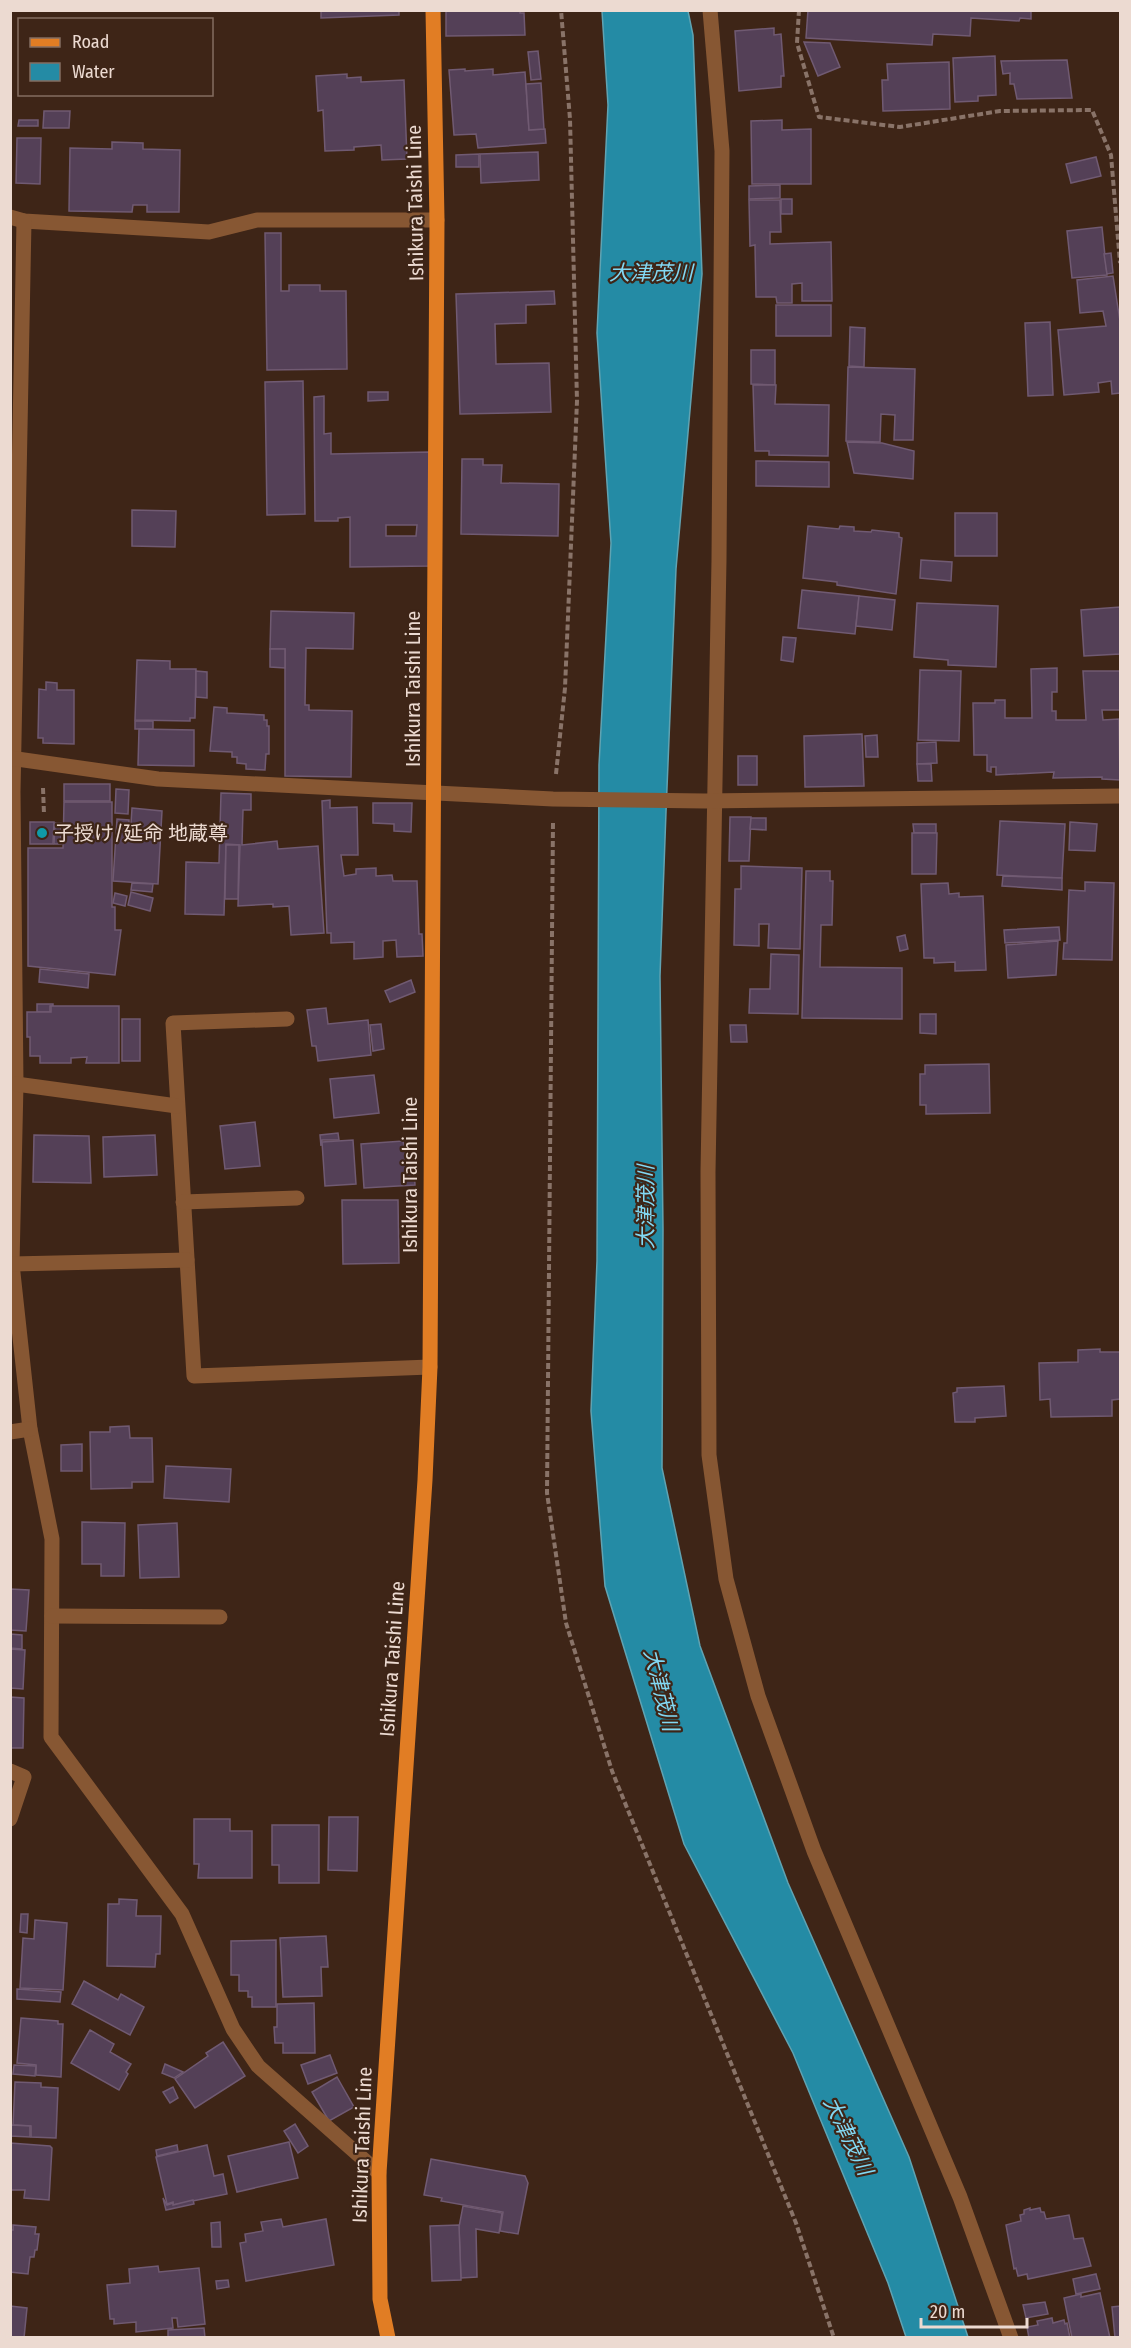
<svg xmlns="http://www.w3.org/2000/svg" width="1131" height="2348" viewBox="0 0 1131 2348" font-family="'Fira Sans Condensed','Noto Sans JP',sans-serif">
<rect width="100%" height="100%" fill="#3e2517"/>
<!-- water -->
<path fill="#248ba5" stroke="#60a3b2" stroke-width="1.5" d="M602,11H688L693,35L702,274L676,569L666,812L660,976L663,1229L662,1468L700,1646L788,1883L909,2157L968,2337H906L888,2283L793,2053L684,1844L605,1586L591,1411L597,1261L599,765L611,543L597,333L608,105Z"/>
<!-- building -->
<g fill="#544057" stroke="#705a72" stroke-width="1.5" fill-rule="evenodd">
<path d="M321,10H399V15L321,18Z"/>
<path d="M446,10H520V13H524L525,35L446,36Z"/>
<path d="M808,10H1031V19L1020,18L1019,21L971,18L970,36L933,34L932,45L806,38Z"/>
<path d="M774,28V35L781,34L784,76H781V87L739,91L735,31Z"/>
<path d="M804,42L830,43L840,67L818,76Z"/>
<path d="M538,51L541,79L531,80L528,52Z"/>
<path d="M995,56L996,95L978,96V101L955,102L953,58Z"/>
<path d="M1067,60L1072,98L1017,99L1014,84H1010V73L1003,74L1001,61Z"/>
<path d="M949,62L950,109L883,111L882,80H888L887,64Z"/>
<path d="M465,69V71L493,69V75L525,72L529,130L545,129L546,143L478,148L476,134L454,135L449,70Z"/>
<path d="M347,74V78L361,77V82L404,80L407,159L382,160L381,145L354,147V150L325,151L323,110L318,111L316,76Z"/>
<path d="M541,83L544,129L529,130L526,84Z"/>
<path d="M44,111H70L69,128H43Z"/>
<path d="M19,120H38V126H18Z"/>
<path d="M782,120V130L811,129V184H752L751,121Z"/>
<path d="M17,138H41L40,184L16,183Z"/>
<path d="M112,142L143,143V149L180,150L179,212H147V205H133L132,212L69,211L70,148L112,149Z"/>
<path d="M538,152L539,180L481,183L480,154Z"/>
<path d="M479,154V167H456V155Z"/>
<path d="M1096,157L1101,176L1071,183L1066,164Z"/>
<path d="M780,185V198L749,199V186Z"/>
<rect x="781" y="199" width="11" height="15"/>
<path d="M749,200H780L781,232H770V244L831,242L832,301H802V283L792,284V303H777L776,297H756L755,245L750,246Z"/>
<path d="M1102,227L1107,275L1072,278L1067,231Z"/>
<path d="M265,233H281V291H289V285H320V291H346L347,369L267,370Z"/>
<path d="M1111,253L1113,273L1107,274L1104,254Z"/>
<path d="M1113,276L1120,321V393L1112,394L1111,381L1098,383L1099,392L1064,395L1058,330L1106,326L1103,311L1080,313L1077,280Z"/>
<path d="M554,291L555,304L526,305V323L495,324L496,364L549,363L551,412L460,414L456,294Z"/>
<rect x="776" y="305" width="55" height="31"/>
<path d="M1050,322L1053,395L1028,396L1025,323Z"/>
<path d="M850,327L865,328L864,367L849,366Z"/>
<path d="M751,350H775V385L751,384Z"/>
<path d="M848,367L915,369L913,440H894L895,415L881,414L880,442L846,441Z"/>
<path d="M303,381L305,514L267,515L265,382Z"/>
<path d="M753,385H776L775,404L829,405L828,456L769,455V451H755Z"/>
<path d="M368,392H388V400L368,401Z"/>
<path d="M324,396V434L331,433V454L429,452L430,566L350,567V517L338,518V521H315L314,397ZM386,525H417L416,536H386Z"/>
<path d="M847,442L882,443L914,451L913,479L854,473Z"/>
<path d="M462,459H483V465H502L501,483L559,484L558,536L461,534Z"/>
<path d="M756,461L829,462V487L756,486Z"/>
<path d="M132,510L176,511L175,547L132,546Z"/>
<rect x="955" y="513" width="42" height="43"/>
<path d="M808,526L839,529L840,526L854,527V531L871,532L872,530L899,533V537L902,538L896,594L837,585V582L803,578Z"/>
<path d="M921,560L952,562L951,581L920,578Z"/>
<path d="M802,590L859,596L855,634L798,628Z"/>
<path d="M859,596L895,600L892,630L856,626Z"/>
<path d="M917,603L998,606L996,667L948,665V660L914,657Z"/>
<path d="M1120,607V654L1084,656L1081,610Z"/>
<path d="M271,611L354,613L353,649L306,648L305,705H309V710L352,711L351,777L285,776V649H270Z"/>
<path d="M783,637L796,638L793,662L781,660Z"/>
<path d="M270,649H285V668L270,667Z"/>
<path d="M137,660L170,661V669H196L195,718H190V721L135,720Z"/>
<path d="M1057,668V692H1052V711H1056V720H1086L1083,671H1120V710H1102L1103,720L1119,719L1120,780L1102,779V777L1053,778L1054,772L996,775V767H991V772L987,771V755H974L973,703H995V700H1005V718H1032L1031,669Z"/>
<path d="M920,670L961,671L959,741L918,740Z"/>
<path d="M196,671L207,672V698L196,697Z"/>
<path d="M46,682L57,683V690H74V744L43,743V738H38L39,689L46,690Z"/>
<path d="M214,707L227,708V713L264,715V720H267V726H269V754H266L265,770L246,769V764L237,763V757H232V752L210,751Z"/>
<rect x="135" y="721" width="18" height="8"/>
<path d="M139,729L194,730V766L138,765Z"/>
<path d="M862,734L864,786L805,787L804,736Z"/>
<path d="M877,735L878,757H866L865,736Z"/>
<path d="M936,742L937,763L917,764V743Z"/>
<rect x="738" y="756" width="19" height="29"/>
<path d="M917,764H931L932,781H918Z"/>
<rect x="64" y="784" width="46" height="17"/>
<path d="M116,789L129,790L128,814L115,813Z"/>
<path d="M221,793L251,794V810H243L242,845L277,841L278,849L318,846L324,933L291,935L289,906L273,907V904L238,906L240,845L226,844L224,915L185,914L186,862L219,863Z"/>
<path d="M330,800V808L357,807L358,855H341L344,876L356,874V869L376,868V876L392,875L393,881H417L419,934H422L423,956L397,957L396,940L383,941V957L354,959V942L331,943V933H327L322,801Z"/>
<path d="M64,802H112V907H115V930H121L115,975L28,966V848H63Z"/>
<path d="M373,803H412L411,832L394,831V824L373,823Z"/>
<path d="M132,808L162,811L158,884L113,881L117,819L129,820V824H131Z"/>
<path d="M730,817H751L749,861H729Z"/>
<path d="M751,818H766V830L750,829Z"/>
<path d="M1000,821L1065,824L1062,878L997,875Z"/>
<path d="M30,822H54L53,844H30Z"/>
<path d="M1070,822L1097,824L1095,851L1069,850Z"/>
<path d="M55,823H61V844H54Z"/>
<path d="M913,824H936V833H914Z"/>
<path d="M912,833H937L936,874H912Z"/>
<path d="M226,845H239L238,899H225Z"/>
<path d="M741,866L802,868L800,949L768,948L769,924H759V946L734,945L735,889H741Z"/>
<path d="M806,871H830V881H833L832,925H821L820,967L902,968V1019L802,1018Z"/>
<path d="M1003,876L1062,878V890L1002,886Z"/>
<path d="M1085,882L1114,883L1112,960L1063,959L1064,943H1067L1069,890L1085,891Z"/>
<path d="M132,883L153,884L152,892L131,890Z"/>
<path d="M948,883L949,894L959,893V897L983,896L986,970L955,971V962L934,963V958H924L921,884Z"/>
<path d="M131,892L153,898L150,911L128,905Z"/>
<path d="M115,893L127,896L125,906L113,903Z"/>
<path d="M1059,927L1060,940L1005,943L1004,930Z"/>
<path d="M905,935L908,949L900,951L897,937Z"/>
<path d="M1058,941L1056,975L1008,978L1006,945Z"/>
<path d="M771,954L799,955L798,1014L749,1013L750,989H770Z"/>
<path d="M40,969L89,974L88,988L39,982Z"/>
<path d="M411,980L415,992L390,1002L385,991Z"/>
<path d="M37,1004H53V1006H50V1012H37Z"/>
<path d="M51,1006H119V1063H86L87,1057L71,1058V1063H40V1056H30V1037H27V1012H51Z"/>
<path d="M326,1008L328,1024L368,1020L371,1055L318,1061L316,1046H312L307,1010Z"/>
<path d="M920,1014H936V1034L920,1033Z"/>
<rect x="122" y="1019" width="18" height="42"/>
<path d="M381,1024L384,1049L373,1051L370,1025Z"/>
<path d="M730,1025H746L747,1042H731Z"/>
<path d="M989,1064L990,1113L926,1114V1105H920V1074H925V1065Z"/>
<path d="M374,1075L379,1113L334,1118L330,1079Z"/>
<path d="M255,1122L260,1166L225,1169L220,1126Z"/>
<path d="M338,1133L339,1140H322L321,1146L320,1135Z"/>
<path d="M34,1135L89,1136L91,1183L33,1182Z"/>
<path d="M155,1135L157,1175L104,1177L103,1137Z"/>
<path d="M353,1140L356,1184L325,1186L322,1142Z"/>
<path d="M403,1141L404,1146H413L415,1185L364,1188L361,1144Z"/>
<path d="M342,1200H398L399,1263L343,1264Z"/>
<path d="M1100,1349V1352H1120V1399L1112,1400V1416L1051,1417L1050,1399L1040,1400L1039,1363L1078,1362V1350Z"/>
<path d="M1004,1386L1006,1416L975,1418V1422H955L953,1393L957,1392V1388Z"/>
<path d="M129,1426L130,1438H152L153,1482H132V1488L91,1489L90,1432H110V1427Z"/>
<path d="M82,1444V1471H61V1445Z"/>
<path d="M166,1466L231,1469L229,1502L164,1498Z"/>
<path d="M82,1522L125,1523L124,1576H101V1564H82Z"/>
<path d="M177,1523L179,1577L140,1578L138,1525Z"/>
<path d="M10,1589L29,1590L26,1631L10,1630Z"/>
<path d="M10,1634L22,1635V1649L10,1648Z"/>
<path d="M10,1649L25,1650L23,1689L10,1688Z"/>
<path d="M10,1697L24,1698L23,1748H10Z"/>
<path d="M329,1817H358L357,1871L328,1870Z"/>
<path d="M194,1819H230V1831H252V1878H198L199,1864H194Z"/>
<path d="M272,1825H319V1883H279V1865H272Z"/>
<path d="M119,1899L137,1900L136,1916H161L160,1954H156L155,1967L107,1966L108,1904H119Z"/>
<path d="M21,1914H28L27,1933L20,1932Z"/>
<path d="M35,1920L67,1923L63,1990L20,1988L23,1938L34,1939Z"/>
<path d="M326,1936L328,1967H321L322,1996L283,1997L280,1938Z"/>
<path d="M276,1940V2007H252V1997H248V1991H239V1975H231V1941Z"/>
<path d="M84,1981L118,2000L121,1994L144,2007L130,2035L72,2004Z"/>
<path d="M17,1989L61,1992L60,2002L17,1999Z"/>
<path d="M314,2003L315,2053H283V2043H275L274,2027H277V2004Z"/>
<path d="M21,2018L58,2021V2024H63L61,2077L36,2075V2065L17,2063Z"/>
<path d="M90,2030L114,2044L110,2052L131,2064L126,2072L128,2074L119,2090L71,2063Z"/>
<path d="M223,2042L245,2076L195,2108L175,2079L208,2056L206,2053Z"/>
<path d="M330,2055L337,2073L308,2084L301,2065Z"/>
<path d="M165,2064L183,2072L174,2078L162,2073Z"/>
<path d="M14,2065L36,2066L35,2076L13,2074Z"/>
<path d="M337,2077L354,2107L329,2121L312,2092Z"/>
<path d="M15,2082L41,2083V2087L58,2088L56,2138L31,2137V2126L13,2125Z"/>
<path d="M173,2087L178,2098L170,2103L163,2092Z"/>
<path d="M295,2124L308,2146L298,2153L284,2131Z"/>
<path d="M11,2125L30,2126V2137L10,2136Z"/>
<path d="M289,2142L298,2178L237,2192L228,2156Z"/>
<path d="M10,2143L50,2146L52,2148L49,2200L24,2198L25,2190H10Z"/>
<path d="M177,2145L178,2151L157,2156L156,2150Z"/>
<path d="M207,2145L214,2176L223,2174L227,2194L173,2205V2202L167,2204L156,2157Z"/>
<path d="M431,2159L525,2176L528,2183L518,2234L500,2231L503,2212L441,2201L442,2198L424,2195Z"/>
<path d="M163,2198L167,2205L173,2203V2205L193,2200L194,2204L166,2210Z"/>
<path d="M463,2206L502,2213L499,2233L476,2229L477,2277L461,2278L459,2227Z"/>
<path d="M1030,2208V2210L1040,2208L1041,2212H1044L1046,2219L1069,2215L1074,2239L1083,2238L1091,2266L1028,2279L1027,2274L1018,2276L1016,2268L1014,2269L1006,2225L1021,2221L1020,2215L1024,2214V2210Z"/>
<path d="M281,2219L283,2227L326,2219L334,2265L246,2281L240,2243L246,2242L245,2234L263,2231L261,2222Z"/>
<path d="M220,2222L221,2247H212L211,2223Z"/>
<path d="M13,2225L36,2227L35,2234H39L37,2250H35L34,2257H30L28,2274L10,2272V2230H13Z"/>
<path d="M459,2225L461,2280L432,2281L430,2226Z"/>
<path d="M158,2266L159,2272L199,2268L205,2324L178,2327L177,2318H172L173,2328L136,2332V2322L114,2324V2319H110L107,2285L130,2283L129,2269Z"/>
<path d="M1096,2274L1100,2289L1076,2294L1073,2279Z"/>
<path d="M228,2280L229,2287L217,2289L216,2281Z"/>
<path d="M1100,2293L1110,2338H1072L1064,2298L1081,2294V2297Z"/>
<path d="M1045,2302L1048,2314L1026,2318L1023,2305Z"/>
<path d="M10,2306L27,2308L24,2338H10Z"/>
<path d="M1120,2306V2338H1115L1112,2307Z"/>
<path d="M1052,2318L1053,2323L1064,2320L1065,2324L1067,2323L1070,2338H1029L1027,2327L1038,2325L1037,2321Z"/>
<path d="M204,2328L205,2338H168V2330Z"/>
</g>
<g fill="none" stroke-linecap="round" stroke-linejoin="round">
<!-- path -->
<g stroke="#897368" stroke-width="4" stroke-dasharray="6 3" stroke-linecap="butt">
<path d="M799,10L797,43L819,117L900,127L1000,111L1092,110L1111,155L1120,263"/>
<path d="M556,774L565,688L577,401L570,119L561,10"/>
<path d="M43,788L44,814"/>
<path d="M553,823L547,1493L566,1623L612,1771L796,2223L834,2338"/>
</g>
<!-- minor -->
<g stroke="#875733" stroke-width="15">
<path d="M710,10L722,151L719,560L708,1172L709,1455L726,1579L758,1696L814,1851L960,2197L1011,2338"/>
<path d="M10,217L24,221L209,232L257,220H437"/>
<path d="M24,221L13,792L16,1084L12,1264L30,1429L52,1539L51,1737L182,1914L233,2029L258,2066L379,2173"/>
<path d="M10,758L158,779L553,799L705,801L1120,796"/>
<path d="M287,1019L173,1023L194,1376L430,1367"/>
<path d="M16,1084L177,1106"/>
<path d="M183,1202L297,1198"/>
<path d="M12,1264L187,1260"/>
<path d="M10,1432L30,1429"/>
<path d="M52,1616L220,1617"/>
<path d="M10,1771L24,1777L10,1819"/>
</g>
<!-- major -->
<path stroke="#e17d24" stroke-width="15" d="M388,2338L380,2299L379,2173L425,1480L430,1367L437,220L433,10"/>
</g>
<!-- markers -->
<circle fill="#0f9aa8" stroke="#3e2517" stroke-width="2" cx="42" cy="833" r="6"/>
<g text-anchor="middle" stroke-width="4.5" stroke-linejoin="round" paint-order="stroke">
<!-- street labels -->
<g font-size="20" fill="#ecdad1" stroke="#3e2517">
<text transform="translate(415 203) rotate(-91)" y="7">Ishikura Taishi Line</text>
<text transform="translate(413 689) rotate(-90)" y="7">Ishikura Taishi Line</text>
<text transform="translate(410 1175) rotate(-90)" y="7">Ishikura Taishi Line</text>
<text transform="translate(392 1659) rotate(-86)" y="7">Ishikura Taishi Line</text>
<text transform="translate(362 2145) rotate(-88)" y="7">Ishikura Taishi Line</text>
</g>
<!-- poi labels -->
<g font-size="20" fill="#ecdad1" stroke="#3e2517" text-anchor="start">
<text x="54" y="840">子授け/延命 地蔵尊</text>
</g>
<!-- water labels -->
<g font-size="21" font-style="italic" fill="#82d8f3" stroke="#3e2517">
<text x="651" y="280">大津茂川</text>
<text transform="translate(646 1207) rotate(-90)" y="7">大津茂川</text>
<text transform="translate(661 1690) rotate(76)" y="7">大津茂川</text>
<text transform="translate(848 2136) rotate(64)" y="7">大津茂川</text>
</g>
</g>
<!-- border -->
<rect width="1131" height="2348" fill="none" stroke="#ecdad1" stroke-width="24"/>
<!-- legend -->
<rect x="18" y="18" width="195" height="78" fill="#3e2517" stroke="#846d61" stroke-width="1.5"/>
<rect x="30" y="38" width="30" height="9" fill="#e17d24" stroke="#846d61" stroke-width="1.5"/>
<text x="72" y="48" font-size="18" fill="#ecdad1">Road</text>
<rect x="30" y="63" width="30" height="18" fill="#248ba5" stroke="#846d61" stroke-width="1.5"/>
<text x="72" y="78" font-size="18" fill="#ecdad1">Water</text>
<!-- scale -->
<path d="M921 2318v9h106v-9" fill="none" stroke="#ecdad1" stroke-width="3"/>
<text x="930" y="2318" font-size="18" fill="#ecdad1" stroke="#3e2517" stroke-width="4.5" paint-order="stroke">20 m</text>
</svg>
